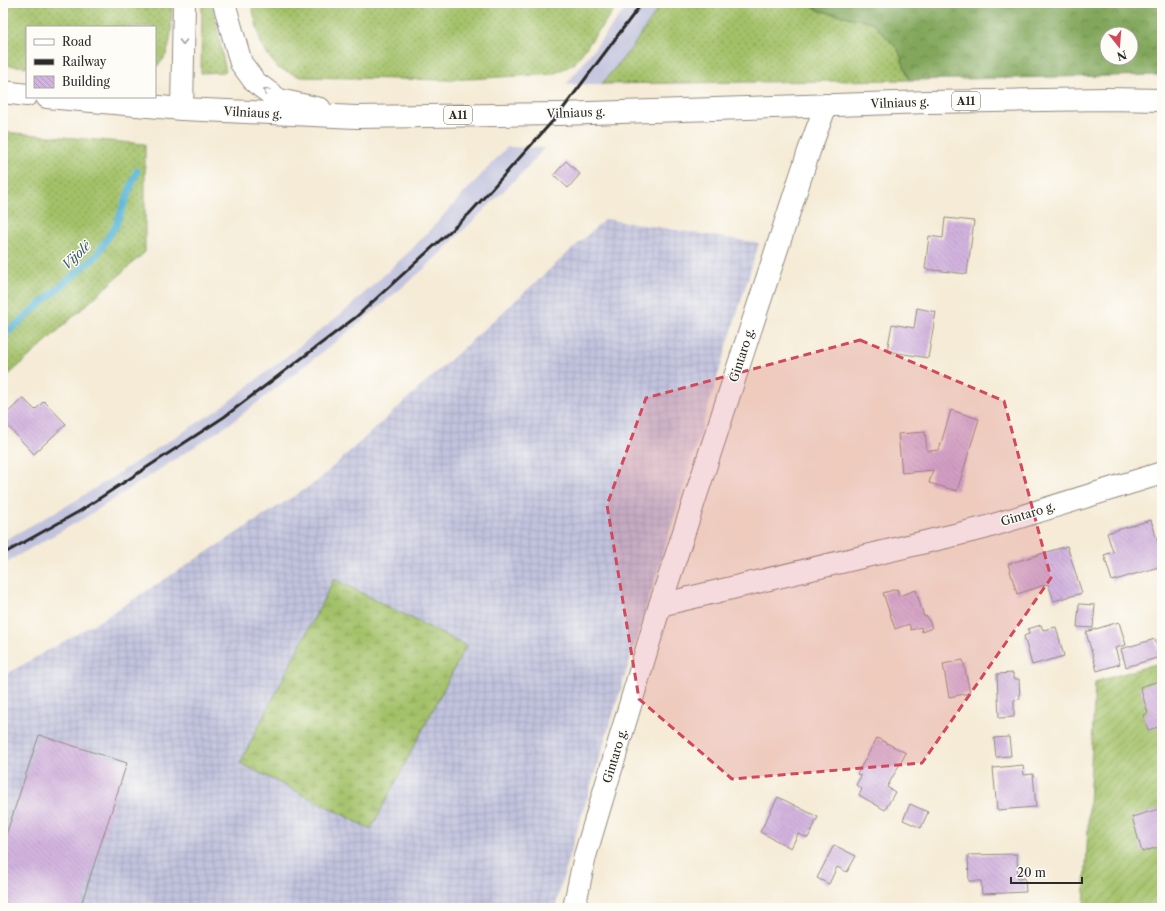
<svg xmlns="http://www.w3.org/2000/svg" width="1165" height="911" viewBox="0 0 1165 911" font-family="'Libre Caslon Text',serif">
<defs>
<pattern id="industrial-grid" width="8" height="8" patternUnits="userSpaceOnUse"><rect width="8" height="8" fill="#c1c2dd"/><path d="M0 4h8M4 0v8" fill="none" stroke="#a6a7be"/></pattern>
<pattern id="grass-dots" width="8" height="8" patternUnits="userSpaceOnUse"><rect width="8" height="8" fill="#a3c168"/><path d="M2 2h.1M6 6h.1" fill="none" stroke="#859d56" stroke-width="1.8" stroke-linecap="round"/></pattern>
<pattern id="forest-crowns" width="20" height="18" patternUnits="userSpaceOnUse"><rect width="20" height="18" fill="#82a75c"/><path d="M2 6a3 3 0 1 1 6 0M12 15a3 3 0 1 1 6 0" fill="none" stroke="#6b884c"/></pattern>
<pattern id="wetland-marsh" width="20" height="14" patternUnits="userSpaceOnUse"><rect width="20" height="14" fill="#a3c168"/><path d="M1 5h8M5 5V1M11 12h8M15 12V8" fill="none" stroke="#859d56"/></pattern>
<pattern id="garden-furrows" width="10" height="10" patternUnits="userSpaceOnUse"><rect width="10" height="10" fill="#a3c168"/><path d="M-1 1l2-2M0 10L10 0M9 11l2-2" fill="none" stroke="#859d56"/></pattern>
<pattern id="building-back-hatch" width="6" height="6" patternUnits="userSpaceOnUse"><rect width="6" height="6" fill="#d2b3de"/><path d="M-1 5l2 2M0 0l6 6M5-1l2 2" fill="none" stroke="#b49abf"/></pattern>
</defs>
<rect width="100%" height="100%" fill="#fdfcf7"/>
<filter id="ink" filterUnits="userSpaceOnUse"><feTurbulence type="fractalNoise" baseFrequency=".025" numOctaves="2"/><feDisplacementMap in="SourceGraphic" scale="8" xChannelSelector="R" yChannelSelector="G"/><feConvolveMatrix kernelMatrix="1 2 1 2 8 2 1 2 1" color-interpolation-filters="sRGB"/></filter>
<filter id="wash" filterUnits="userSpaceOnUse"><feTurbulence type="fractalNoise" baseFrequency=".012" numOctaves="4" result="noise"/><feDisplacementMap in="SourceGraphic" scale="16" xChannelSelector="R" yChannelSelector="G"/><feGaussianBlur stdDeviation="0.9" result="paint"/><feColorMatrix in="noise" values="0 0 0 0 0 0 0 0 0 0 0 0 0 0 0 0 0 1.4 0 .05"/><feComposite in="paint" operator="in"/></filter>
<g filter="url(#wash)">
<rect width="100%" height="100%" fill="#f5ebd6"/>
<!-- industrial -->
<path fill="url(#industrial-grid)" d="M605,219L759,243L567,863L555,908H3V676L101,620L316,482Z"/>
<!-- railway -->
<g fill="#c1c2dd">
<path d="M630,3H662L633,46L602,84L566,85Z"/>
<path d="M507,147L544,148L530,165L425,268L361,322L231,423L86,517L3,564V541L75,501L219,409L346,310L412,249Z"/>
</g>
<!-- grass -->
<g fill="url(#grass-dots)" stroke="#67764a">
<path d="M3,3H172C171,22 174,57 155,67V27H27V67L3,65Z"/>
<path d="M202,3H212L226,72L201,73Z"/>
<path d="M251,3H619L574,64L553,74L449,80L301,77L278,68L262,47Z"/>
<path d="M662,3H807L820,11L872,22L898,49L909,80L602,84L633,46Z"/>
<path d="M3,132L145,144V252L3,380Z"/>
</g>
<!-- forest -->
<path fill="url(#forest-crowns)" stroke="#566944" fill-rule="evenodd" d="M807,3H1162V75L909,80L898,49L872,22L820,11ZM1107,34H1131V58H1107Z"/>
<!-- wetland -->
<path fill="url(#wetland-marsh)" stroke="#67764a" d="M334,579L466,646L371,829L240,763Z"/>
<!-- garden -->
<path fill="url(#garden-furrows)" stroke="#67764a" d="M1162,662V908H1084L1095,682Z"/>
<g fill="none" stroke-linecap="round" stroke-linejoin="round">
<!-- stream -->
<path stroke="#59b5d7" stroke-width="7" d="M3,336L96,256L116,225L137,171"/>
</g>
<g id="blocks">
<!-- building -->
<g fill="url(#building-back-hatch)">
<path d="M566,161L580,174L568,188L554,175Z"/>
<path d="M945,218L974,221L967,274L925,269L929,236L943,238Z"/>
<path d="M917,308L936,312L928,358L887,351L892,324L914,328Z"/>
<path d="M23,398L35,410L44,401L66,424L34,454L3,421V417Z"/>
<path d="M951,410L979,419L957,491L929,483L933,470L902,473L898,434L925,432L927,451L939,450Z"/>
<path d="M1151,520L1162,556V566L1112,581L1104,555L1113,552L1107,533Z"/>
<path d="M1067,546L1082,593L1054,601L1048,584L1017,594L1008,564Z"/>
<path d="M897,589L899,596L916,590L924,617L927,616L932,628L922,632L921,627L911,630L909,624L895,629L883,593Z"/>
<path d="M1079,604L1095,605L1093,628L1077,627Z"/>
<path d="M1119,622L1126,645L1115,648L1120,664L1097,671L1086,632Z"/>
<path d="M1041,625L1043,630L1056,627L1064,656L1032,665L1024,636L1029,634L1028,629Z"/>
<path d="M1155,639L1160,657L1126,667L1121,649Z"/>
<path d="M963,660L970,693L949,697L943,664Z"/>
<path d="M1013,673V679H1019L1020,699L1014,700V717L999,718L997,674Z"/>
<path d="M1162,680V714L1160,715L1162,726L1148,730L1143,715L1148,713L1140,687Z"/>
<path d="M39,735L127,763L80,908H3V844Z"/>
<path d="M1009,737L1011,756L996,757L994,738Z"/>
<path d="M877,738L906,753L887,787L895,792L885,810L859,795L862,789L856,785L861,776L857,774Z"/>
<path d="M1023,765L1024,775L1033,774L1036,807L997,810L993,768Z"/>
<path d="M778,797L818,817L808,838L798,834L791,848L760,832Z"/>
<path d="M910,804L928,812L921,828L903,820Z"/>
<path d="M1162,808V846L1142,852L1132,817Z"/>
<path d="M834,845L856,856L847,872L837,867L829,884L817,878Z"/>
<path d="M1017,854L1018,879L1025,878L1026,892L982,894L981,881H969L968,855Z"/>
<path d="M964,905V908H946V906Z"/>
</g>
</g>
</g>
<g filter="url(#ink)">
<use href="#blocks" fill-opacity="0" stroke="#908b80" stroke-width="1"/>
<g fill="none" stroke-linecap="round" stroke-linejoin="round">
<!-- street casing -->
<g stroke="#908b80" stroke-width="24">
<g id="street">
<path d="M660,605L984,528L1162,473"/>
<path d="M574,908L585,856L660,605L809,151L826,105"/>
</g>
</g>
<!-- secondary casing -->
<g stroke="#908b80" stroke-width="24">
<g id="secondary">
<path d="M224,3L241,63L255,82L279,100L320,109"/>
<path d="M182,109L184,3"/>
</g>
</g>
<!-- highway casing -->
<g stroke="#908b80" stroke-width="24">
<g id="highway">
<path d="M3,92L27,95"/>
<path d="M47,97L182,109L356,117L559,114L928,102L1107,99L1162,100"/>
</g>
</g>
<!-- street -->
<use href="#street" stroke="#fff" stroke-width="22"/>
<!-- secondary -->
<use href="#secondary" stroke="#fff" stroke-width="22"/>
<!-- highway -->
<use href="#highway" stroke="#fff" stroke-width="22"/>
<!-- rail -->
<path stroke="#2b2b2b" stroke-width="3" d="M3,554L80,511L224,417L356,317L469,214L559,114L642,3"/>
</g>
<!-- one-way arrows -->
<defs><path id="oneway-chevron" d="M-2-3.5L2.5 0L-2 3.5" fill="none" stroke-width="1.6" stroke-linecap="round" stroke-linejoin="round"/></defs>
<g stroke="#a0a0a0">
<use href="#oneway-chevron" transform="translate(183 42) rotate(91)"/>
<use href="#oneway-chevron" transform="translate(266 91) rotate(-142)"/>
</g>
</g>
<!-- marked area -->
<path fill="#d1495b" fill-opacity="0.2" stroke="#d1495b" stroke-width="3" stroke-dasharray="8 5" stroke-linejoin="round" d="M860,340L1004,401L1051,578L922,763L732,779L639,699L607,505L646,398Z"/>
<g text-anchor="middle" stroke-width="3" stroke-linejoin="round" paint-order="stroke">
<!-- shield labels -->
<g fill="#fdfcf7" stroke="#6a6a68" stroke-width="1">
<rect x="952" y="92" width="28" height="18" rx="3"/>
<rect x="444" y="106" width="28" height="18" rx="3"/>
</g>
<g font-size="11" font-weight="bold" fill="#2b2b2b">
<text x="966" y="105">A11</text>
<text x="458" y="119">A11</text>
</g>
<!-- street labels -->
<g font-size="12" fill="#2b2b2b" stroke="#fdfcf7">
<text transform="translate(900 103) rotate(-2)" y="4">Vilniaus g.</text>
<text transform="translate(253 113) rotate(3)" y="4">Vilniaus g.</text>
<text transform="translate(576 113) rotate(-2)" y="4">Vilniaus g.</text>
<text transform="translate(742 355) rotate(-72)" y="4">Gintaro g.</text>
<text transform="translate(1028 514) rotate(-17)" y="4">Gintaro g.</text>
<text transform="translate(615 756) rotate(-73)" y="4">Gintaro g.</text>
</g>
<!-- water labels -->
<g font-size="13" font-style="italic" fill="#3b5b67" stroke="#fdfcf7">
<text transform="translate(76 255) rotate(-44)" y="5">Vijolė</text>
</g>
</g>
<!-- margin -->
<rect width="1165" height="911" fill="none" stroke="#fdfcf7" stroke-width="16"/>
<!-- legend -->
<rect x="26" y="26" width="130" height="72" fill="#fdfcf7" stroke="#a9a8a5"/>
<rect x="34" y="39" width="20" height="6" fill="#ffffff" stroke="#a9a8a5"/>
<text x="62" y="46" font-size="12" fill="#2b2b2b">Road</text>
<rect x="34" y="59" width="20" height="6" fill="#2b2b2b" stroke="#a9a8a5"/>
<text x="62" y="66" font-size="12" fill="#2b2b2b">Railway</text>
<rect x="34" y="76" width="20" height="12" fill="url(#building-back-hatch)" stroke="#a9a8a5"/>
<text x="62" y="86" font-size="12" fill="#2b2b2b">Building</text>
<!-- north arrow -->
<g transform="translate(1119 46) rotate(163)"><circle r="19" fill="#fdfcf7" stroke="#a9a8a5"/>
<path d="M0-3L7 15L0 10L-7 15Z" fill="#d1495b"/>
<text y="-6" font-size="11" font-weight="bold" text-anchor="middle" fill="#2b2b2b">N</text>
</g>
<!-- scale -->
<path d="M1011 877v6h71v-6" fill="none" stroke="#2b2b2b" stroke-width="2"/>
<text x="1017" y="877" font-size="12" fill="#2b2b2b" stroke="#fdfcf7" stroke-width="3" paint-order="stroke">20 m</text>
</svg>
